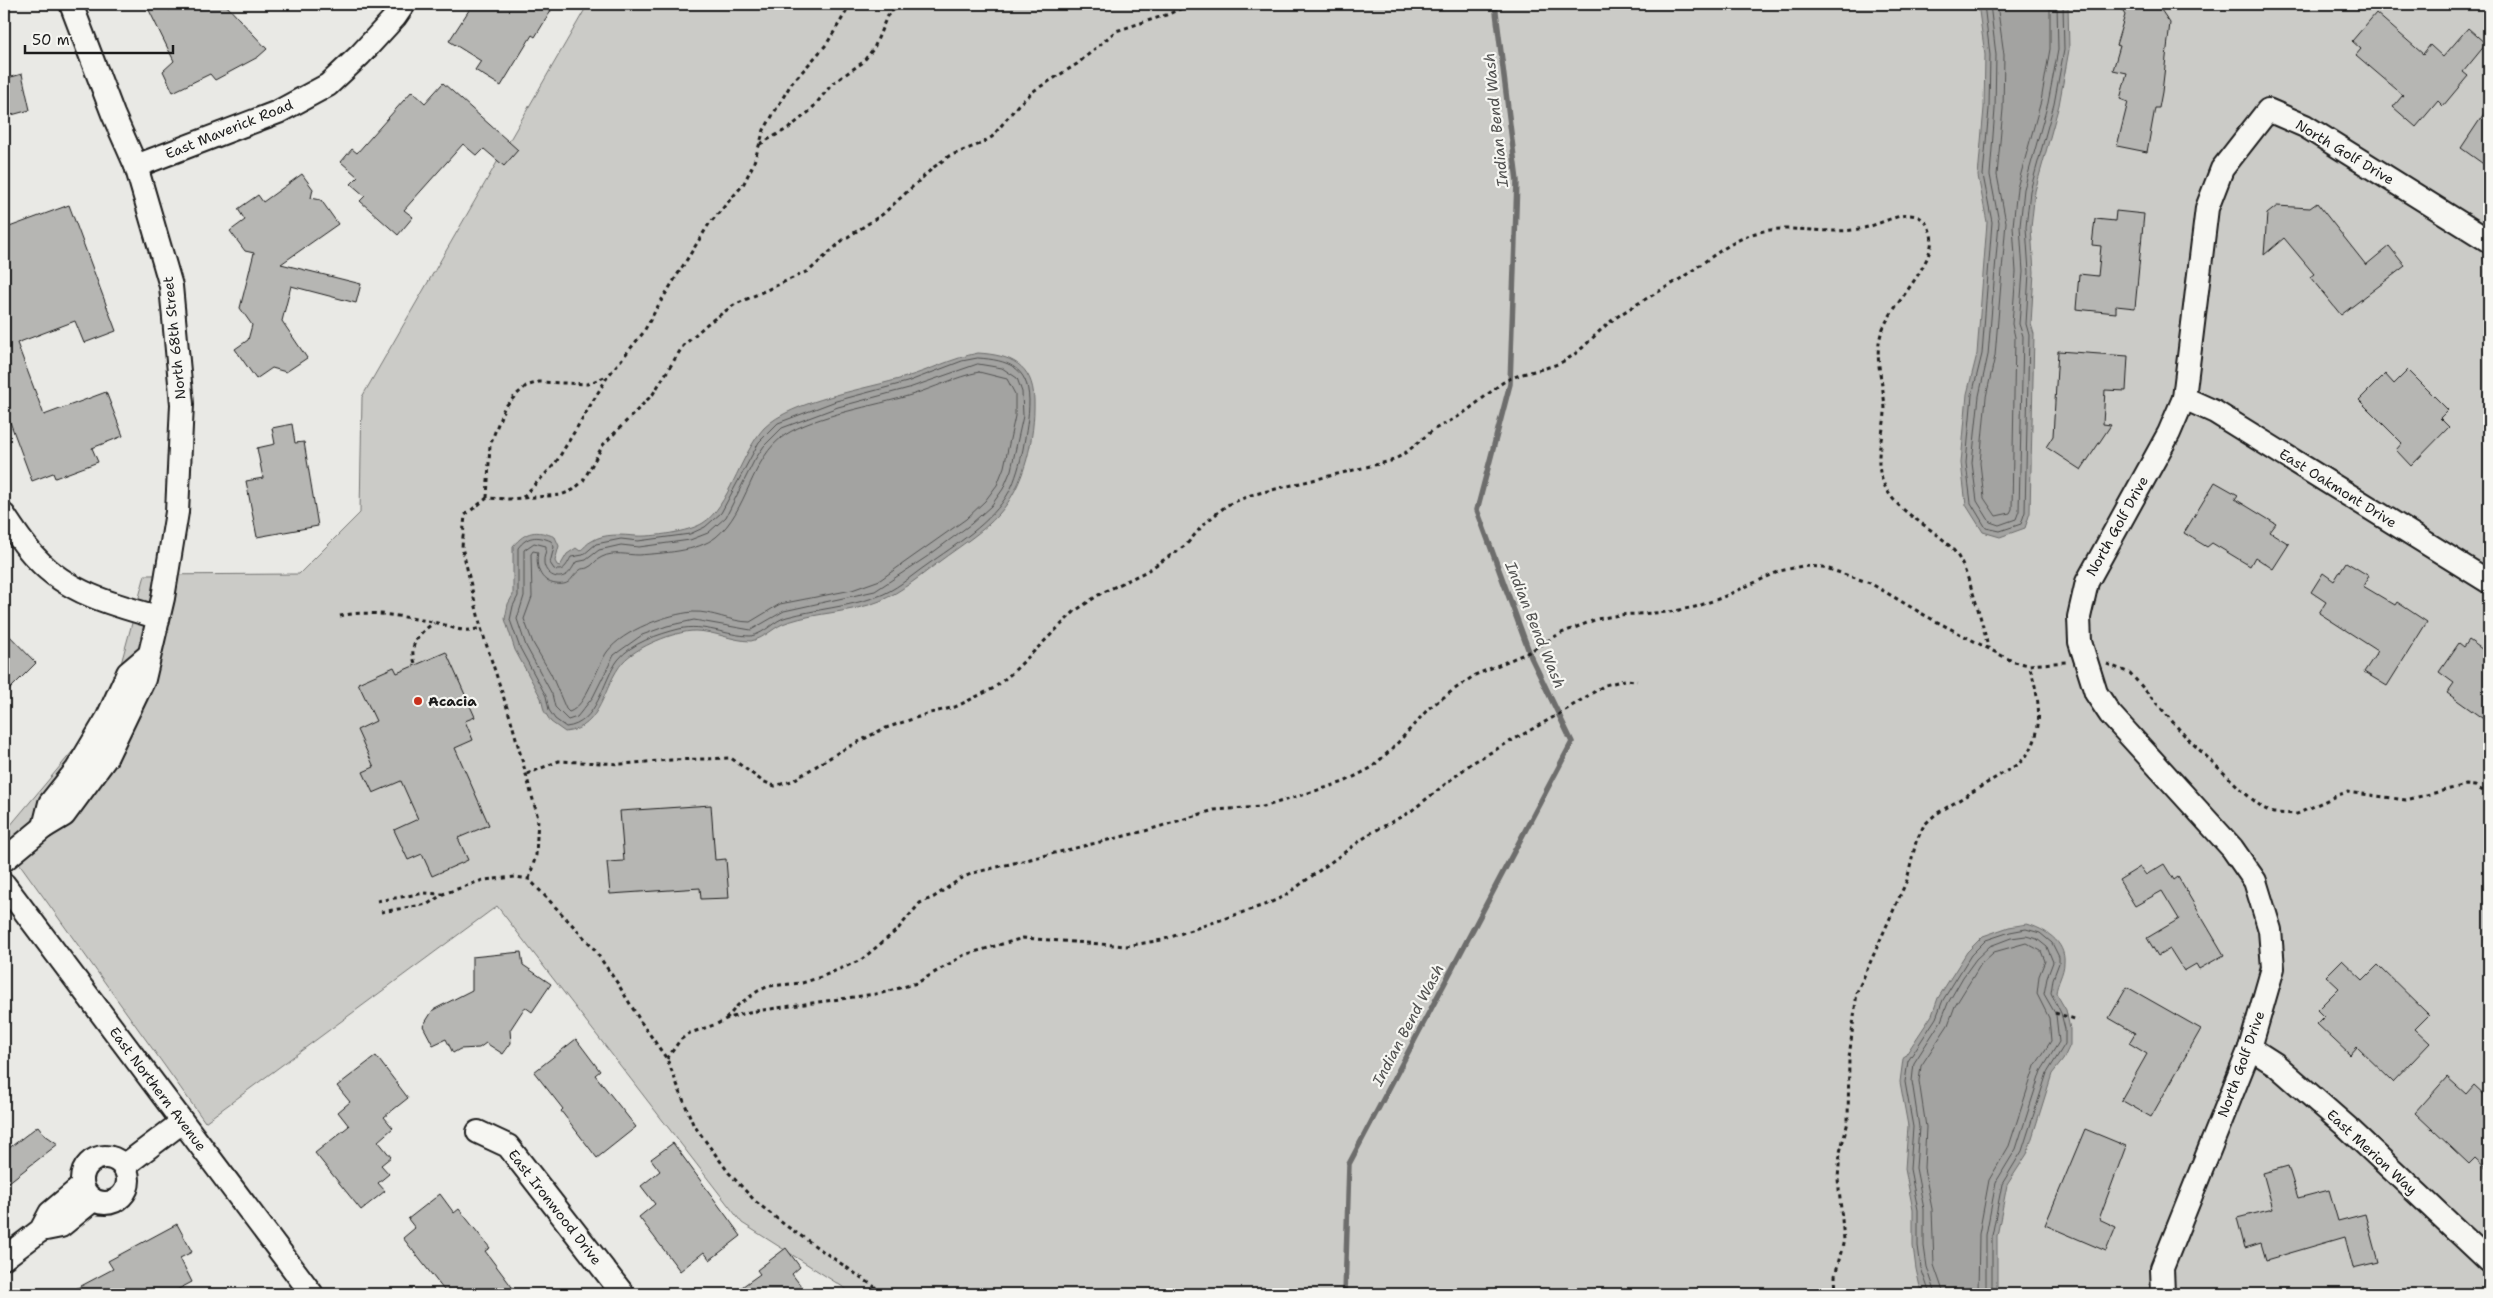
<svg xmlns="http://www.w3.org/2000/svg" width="2493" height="1298" viewBox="0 0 2493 1298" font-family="'Shantell Sans',sans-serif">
<rect width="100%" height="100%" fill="#e9e9e5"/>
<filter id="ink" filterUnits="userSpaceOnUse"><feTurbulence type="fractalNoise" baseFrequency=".02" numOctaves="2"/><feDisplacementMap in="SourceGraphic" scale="10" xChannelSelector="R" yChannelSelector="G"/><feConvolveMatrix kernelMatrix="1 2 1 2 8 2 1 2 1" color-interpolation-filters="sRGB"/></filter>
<g filter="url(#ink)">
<!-- green -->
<path fill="#cbcbc7" stroke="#747472" d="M588,4H2489V1294H854L742,1223L497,906L205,1122L4,842V833L109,708L145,575L299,574L360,513L362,397Z"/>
<!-- water -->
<g fill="#a3a3a1" stroke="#6d6d6c">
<path d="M1978,4H2068L2069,50L2059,105L2035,191L2031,228L2034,272L2031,324L2034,334L2030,513L2025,528L2000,537L1983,532L1966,505L1961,463L1967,394L1977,354L1987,222L1978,176L1984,108L1985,55Z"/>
<path d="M978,353C1010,355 1033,364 1034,400C1035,437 1025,485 999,514C983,532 960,546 940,561C922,575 901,592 880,601C851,613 818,612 788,622C774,626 766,638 751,641C732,641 714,631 695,631C675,631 636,647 623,662C602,686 603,728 565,732L551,722L544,711L541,698L515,650L505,619L508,604L513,595V546C526,531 536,529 555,537L559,546L555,561L557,565L560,566L567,554L576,548L580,551C584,548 587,543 592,541C604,533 623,535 636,536C652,537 689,532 703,523C728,508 741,453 764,428C792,400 867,389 906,377C930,370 953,358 978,353Z"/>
<path d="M2027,924C2044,929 2066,941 2064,963C2064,973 2057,983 2056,993L2066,1010L2070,1029V1045L2063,1060L2052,1074L2027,1154L2007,1185L1997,1236V1294H1927L1920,1287L1916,1269L1913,1246V1210L1905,1169L1908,1126L1900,1082L1903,1059L1932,1015L1938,998L1967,952L1983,936L2009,927Z"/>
</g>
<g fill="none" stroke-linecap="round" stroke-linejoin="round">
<!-- shore -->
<g stroke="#525251" stroke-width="1">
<path d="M1984,4L1990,55L1989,109L1983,175L1992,222L1982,354L1972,395L1966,463L1971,503L1986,528L2000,531L2021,524L2025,512L2029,335L2026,324L2029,272L2026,227L2030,191L2054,104L2064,50L2063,4"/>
<path d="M1990,4L1996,55L1995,109L1990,175L1999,222L1988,355L1979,396L1972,463L1977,501L1990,522L1999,525L2016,519L2019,511L2023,336L2019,324L2023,272L2020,226L2024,189L2048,103L2058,50L2057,4"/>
<path d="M1997,4L2004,55L2003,109L1997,175L2006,222L1995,356L1986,397L1980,463L1984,498L1996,516L2010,513L2012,509L2015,337L2012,324L2016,272L2013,226L2017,188L2041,101L2050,49V4"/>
<path d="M978,358C1008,360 1028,367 1029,400C1029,417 1026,432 1023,449C1020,463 1016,479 1009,492C992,523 955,545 927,565C911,576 895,591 876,597C847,607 817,609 787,617C774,620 766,633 751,636C726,636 704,623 679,629C659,634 631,643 618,660C602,681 598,724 566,727L555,719L549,710L546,696L520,648L510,620L513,606L518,596V548C527,536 537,535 551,541L554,547L550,563L554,569C564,573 567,564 571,557L583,555L596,544L621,539L638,541L690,534L705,527L721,513L759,442L778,423L836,401L907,382L962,361Z"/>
<path d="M978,364L1002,368L1017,378L1022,392L1023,416L1011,470L1003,489L991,506L971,524L928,556L875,591L784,611L751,630L694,620L667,626L642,635L614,655L593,697L577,717L568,720L555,707L552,694L526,646L517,619L524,596V550L534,543L546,546C547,551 543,557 544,563C545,573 556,581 566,575C570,573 573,567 576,562L586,560L599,550L621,545L639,547L690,540L708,533L726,517L754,461L764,446L782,428L838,407L909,388Z"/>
<path d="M979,372L1007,379L1015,394V416L1004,467L997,485L985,501L966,519L880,580L852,590L780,604L750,622C731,622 712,611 693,612C668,614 623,630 607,652C597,666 586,707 569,712L566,709L551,674L533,643L524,619L532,597L531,554L533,551L538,552C535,566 540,582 556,584C572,586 570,577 580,570C582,568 585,569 587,568C593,566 596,559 602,557C614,551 627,555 639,555C662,553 697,552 716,537C748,511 751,457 785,435C816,415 875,406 911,395C934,388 955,377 979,372Z"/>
<path d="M1930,1294L1921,1268L1918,1246V1210L1910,1169L1913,1127L1905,1082L1908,1061L1936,1018L1943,1000L1971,955L1986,940L2010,932L2026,929L2040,933L2052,943L2059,957V963L2053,979L2051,993L2061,1013L2065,1029V1044L2047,1073L2022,1151L2002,1184L1992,1236V1294"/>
<path d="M1936,1294L1927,1267L1924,1246V1209L1916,1168L1919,1127L1912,1081L1914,1063L1941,1021L1948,1003L1963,977L1976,959L1990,946L2011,938L2026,936L2037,939L2047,947L2053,962L2047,978L2044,994L2056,1015L2059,1042L2041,1071L2016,1149L1996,1182L1986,1235V1294"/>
<path d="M1944,1294L1934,1265L1932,1209L1924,1168L1926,1127L1919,1081L1921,1066L1948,1025L1955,1006L1981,964L1994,952L2026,943L2041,951L2045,961L2039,976L2037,994L2049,1018L2051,1041L2035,1066L2009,1146L1989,1180L1979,1234L1978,1294"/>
</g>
<!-- stream -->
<path stroke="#6d6d6c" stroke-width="5.5" d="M1345,1294L1349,1164L1572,742L1531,657L1477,510L1510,384L1517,181L1495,4"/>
</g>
<!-- building -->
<g fill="#b6b6b3" stroke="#1c1c1c">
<path d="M146,4H166L169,10L182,4H225L267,49L258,57L215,80L210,74L173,92L163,71L174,61Z"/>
<path d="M473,4H539L551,11L535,37L532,35L501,86L475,70L481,61L449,41Z"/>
<path d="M2118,4H2157L2170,23L2162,92L2159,108H2155L2147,152L2117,146L2128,102L2120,99L2127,73L2113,70L2120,46L2116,45L2125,15Z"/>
<path d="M2376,13L2423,54L2430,45L2443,57L2468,28L2486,44L2463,72L2468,76L2443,106L2438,101L2416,127L2393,107L2403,95L2356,55L2361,49L2352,41Z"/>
<path d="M22,74L30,110L4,117V79Z"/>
<path d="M443,83L518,150L504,166L484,149L477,156L463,144L404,210L413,217L398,235L360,201L365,196L351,184L358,177L341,162L352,149L357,153L412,91L425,103Z"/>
<path d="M2489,106V168L2461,148Z"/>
<path d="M302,174L313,189L311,198L321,200L338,224L281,264L361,284L356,303L291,286L282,321L307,358L286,372L272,368L256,379L235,349L248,340L252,325L240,308L254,253L245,251L230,231L245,220L238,209L258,195L263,202Z"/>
<path d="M2317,203L2366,265L2389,246L2405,266L2341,315L2310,277L2314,274L2284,238L2264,255L2267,214L2277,206L2310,208Z"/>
<path d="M69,205L116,331L84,343L75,321L17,343L44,415L106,392L123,436L92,448L98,462L55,478L53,473L32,481L4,406V229Z"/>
<path d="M2116,211L2144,214L2135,308L2116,306V313L2076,309L2079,274L2098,276L2101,246L2092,245L2095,219L2115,221Z"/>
<path d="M2058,351L2128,356L2126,391L2105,390L2103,424L2111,425L2081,470L2046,447L2053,436Z"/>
<path d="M2408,370L2448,410L2440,418L2449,427L2411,466L2396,450L2402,443L2359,400L2385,374L2394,384Z"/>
<path d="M292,424L295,443L304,442L318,526L257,537L246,481L263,478L257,448L275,444L272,428Z"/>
<path d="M2215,482L2238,495L2235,499L2276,524L2270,532L2289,544L2273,569L2255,557L2250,566L2212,543L2207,547L2184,533Z"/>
<path d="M2346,562L2369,576L2363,586L2395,605L2397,602L2427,622L2387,686L2364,672L2378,651L2319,613L2326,602L2311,592L2323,573L2334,581Z"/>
<path d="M4,630L36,663L4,695Z"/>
<path d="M2469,640L2489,654V723L2447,693L2454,683L2439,672L2459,643L2464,647Z"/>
<path d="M446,652L475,717L465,721L473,740L455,748L489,825L458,838L468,860L432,876L422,854L408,860L394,830L418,819L401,781L373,793L363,772L374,767L357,730L376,721L358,683L394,667L397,673Z"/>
<path d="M711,805L715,860L726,859L729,898L701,899L700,888L610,894L607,862L624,861L620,811Z"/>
<path d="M2164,864L2174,880L2178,877L2224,955L2199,969L2196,964L2184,971L2170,949L2158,956L2147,938L2179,919L2162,891L2135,906L2119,880L2140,867L2146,875Z"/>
<path d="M521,952L523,965L551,984L532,1012L525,1007L510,1030L511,1043L503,1054L486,1043L479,1048L460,1049L453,1053L446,1039L433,1045L423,1026L433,1010L472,990V957Z"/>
<path d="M2342,960L2363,980L2378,965L2429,1015L2415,1029L2430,1043L2393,1082L2357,1047L2350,1055L2317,1024L2324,1017L2317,1010L2339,988L2326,976Z"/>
<path d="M2127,987L2201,1029L2151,1117L2121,1100L2147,1054L2129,1043L2135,1033L2109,1018Z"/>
<path d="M576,1039L600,1071L595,1075L636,1127L597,1158L561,1111L563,1109L534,1072Z"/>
<path d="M376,1056L408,1098L384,1117L393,1128L378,1141L391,1157L381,1165L389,1174L378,1183L385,1191L361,1210L315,1153L349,1126L338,1112L350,1102L337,1086Z"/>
<path d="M2447,1077L2466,1094L2474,1085L2489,1099V1171L2475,1158L2469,1164L2415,1113Z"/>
<path d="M38,1126L45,1135L58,1144L4,1186V1152Z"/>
<path d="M2085,1129L2126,1146L2099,1219L2116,1227L2106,1251L2045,1225Z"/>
<path d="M673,1143L741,1236L710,1260L704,1252L680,1271L639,1217L655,1204L641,1186L660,1171L651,1159Z"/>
<path d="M2288,1166L2298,1198L2329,1190L2338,1221L2365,1214L2378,1262L2353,1268L2345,1237L2266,1260L2261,1243L2245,1248L2237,1218L2273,1209L2263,1173Z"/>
<path d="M440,1194L454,1213L459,1209L490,1248L485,1251L512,1287L503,1294H447L403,1238L415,1228L408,1219Z"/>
<path d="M177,1224L192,1252L180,1258L192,1282L169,1294H66L113,1269L108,1261Z"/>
<path d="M786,1248L800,1267L792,1274L807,1294H732L760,1274L757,1270Z"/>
</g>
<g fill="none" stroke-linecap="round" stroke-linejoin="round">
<!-- street casing -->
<g stroke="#1c1c1c" stroke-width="26">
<g id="street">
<path d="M136,166L278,112L328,85L360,55L395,17L404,4"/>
<path d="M2184,398L2215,412L2489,582"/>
<path d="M4,515C14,530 24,546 37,559C68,593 114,605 157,617"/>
<path d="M44,827L50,803L77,769L107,719L128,673L148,656"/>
<path d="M4,860L44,827L64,815L106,758L144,679L163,598L177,512L182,404L171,286L136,166L113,114L71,4"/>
<path d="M4,884L312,1294"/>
<path d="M2250,1048L2275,1064L2347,1127L2489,1261"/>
<path d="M478,1132L508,1146L623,1294"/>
<circle cx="105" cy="1180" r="23"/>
<path d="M124,1166L182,1122"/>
<path d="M41,1230L61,1226L93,1200"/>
<path d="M4,1258L41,1230L50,1213L82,1186"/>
<path d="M2163,1294L2162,1268L2250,1048L2273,968L2270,930L2255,881L2232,848L2110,714L2096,693L2080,642L2079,617L2087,582L2169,433L2184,398L2207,208L2222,169L2268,110L2305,126L2489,241"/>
</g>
</g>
<!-- path -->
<g stroke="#1c1c1c" stroke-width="3" stroke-dasharray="4 4" stroke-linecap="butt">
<path d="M760,144L789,128L810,111L833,83L862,63L874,48L887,16L900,4"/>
<path d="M523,497L555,464L608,376L643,333L658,306L709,224L743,185L753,165L764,130L791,84L826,45L851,4"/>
<path d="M487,498L490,445L504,408L515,396L526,386L539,382L587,384L607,376"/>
<path d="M340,616C368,609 404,617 433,622C453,626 459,634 481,628"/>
<path d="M415,663C408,644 419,633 434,623"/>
<path d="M2107,664L2130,673L2186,737L2246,794L2263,808L2273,813L2297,814L2338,795L2348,792L2406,800L2466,785L2475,786L2489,795"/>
<path d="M527,774L559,761L622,764L671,760L731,758L762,781L775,786L792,781L839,752L883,729L930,713L955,707L994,688L1012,673L1075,611L1100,594L1147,571L1186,545L1204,524L1227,505L1251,495L1391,461C1409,453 1419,440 1435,429C1443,424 1451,421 1459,416C1473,407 1485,396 1498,386C1517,371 1543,372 1564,361C1583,351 1597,331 1614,319C1635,304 1659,292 1680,279C1703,264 1724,245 1750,235C1785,221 1826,237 1864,228C1886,223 1919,200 1930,231C1941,259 1892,303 1882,331C1872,358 1885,385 1885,412C1884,432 1876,452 1880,472C1889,515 1935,523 1957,555C1968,571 1984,627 1988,648"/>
<path d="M529,879L536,855L538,818L511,720L481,628L462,547L465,515L487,498L509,499L561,495L573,490L583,481L603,445L653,394L683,346L707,324L734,305L810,270L843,240L883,214L934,167L949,156L980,144L992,137L1018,105L1035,90L1077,64L1116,31L1166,15L1192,4"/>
<path d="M377,901L425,893L442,894"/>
<path d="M381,912L428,904L443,894L483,880L515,877L529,879L592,946L618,984L641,1022L667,1059L693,1124L729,1173L755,1201L785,1225L885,1294"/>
<path d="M2055,1013L2078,1020"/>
<path d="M726,1019L738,1005L758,991L769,986L802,983L821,977L861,960L897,930L920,903L934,897L960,879L973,873L1145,831L1214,810L1263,807L1344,782L1371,768L1393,748L1429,708L1452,691L1475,675L1529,652L1559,634L1597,619L1619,615L1669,612L1695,607L1721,598L1780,571L1802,566L1823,567L1870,583L1926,616L2014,662L2029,665L2066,662"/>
<path d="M667,1059L680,1040L690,1033L717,1024L726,1019L749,1012L882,993L917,983L964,955L1023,938L1126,946L1162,940L1267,904L1283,897L1371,833L1410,812L1472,763L1559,714L1605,685L1625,680L1637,681"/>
<path d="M1836,1294L1835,1276L1844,1240L1838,1179L1840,1152L1848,1122L1849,1058L1857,992L1907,880L1916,842L1924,825L1936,814L2018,764C2047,741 2040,697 2029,665"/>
</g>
<!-- street -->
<use href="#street" stroke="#f6f6f2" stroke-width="22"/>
</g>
</g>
<!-- markers -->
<circle fill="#c8321e" stroke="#f6f6f2" stroke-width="2" cx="418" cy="701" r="5"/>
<g text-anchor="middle" stroke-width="4.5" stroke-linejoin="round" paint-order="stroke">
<!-- street labels -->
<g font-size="14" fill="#1c1c1c" stroke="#f6f6f2">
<text transform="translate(229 129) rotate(-22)" y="5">East Maverick Road</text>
<text transform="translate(2345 152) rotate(31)" y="5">North Golf Drive</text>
<text transform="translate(174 338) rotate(-96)" y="5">North 68th Street</text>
<text transform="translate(2338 488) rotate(32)" y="5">East Oakmont Drive</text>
<text transform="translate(2117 526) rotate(-61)" y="5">North Golf Drive</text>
<text transform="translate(2241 1064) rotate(-70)" y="5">North Golf Drive</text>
<text transform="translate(158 1089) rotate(53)" y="5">East Northern Avenue</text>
<text transform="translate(2372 1152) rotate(43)" y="5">East Merion Way</text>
<text transform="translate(555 1207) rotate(52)" y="5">East Ironwood Drive</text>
</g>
<!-- poi labels -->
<g font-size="14" font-weight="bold" fill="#1c1c1c" stroke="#f6f6f2" text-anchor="start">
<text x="428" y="706">Acacia</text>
</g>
<!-- water labels -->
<g font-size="15" font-style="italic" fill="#525251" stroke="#f6f6f2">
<text transform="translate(1496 120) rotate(-96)" y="5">Indian Bend Wash</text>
<text transform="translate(1535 625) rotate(68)" y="5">Indian Bend Wash</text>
<text transform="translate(1408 1025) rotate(-62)" y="5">Indian Bend Wash</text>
</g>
</g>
<!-- margin -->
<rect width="2493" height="1298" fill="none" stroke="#f6f6f2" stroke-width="20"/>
<rect x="10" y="10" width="2473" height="1278" fill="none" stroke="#1c1c1c" stroke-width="2" filter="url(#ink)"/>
<!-- scale -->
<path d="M25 45v8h148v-8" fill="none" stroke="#1c1c1c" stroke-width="2.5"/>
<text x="32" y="45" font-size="15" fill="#1c1c1c" stroke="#f6f6f2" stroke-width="4" paint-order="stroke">50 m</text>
</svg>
